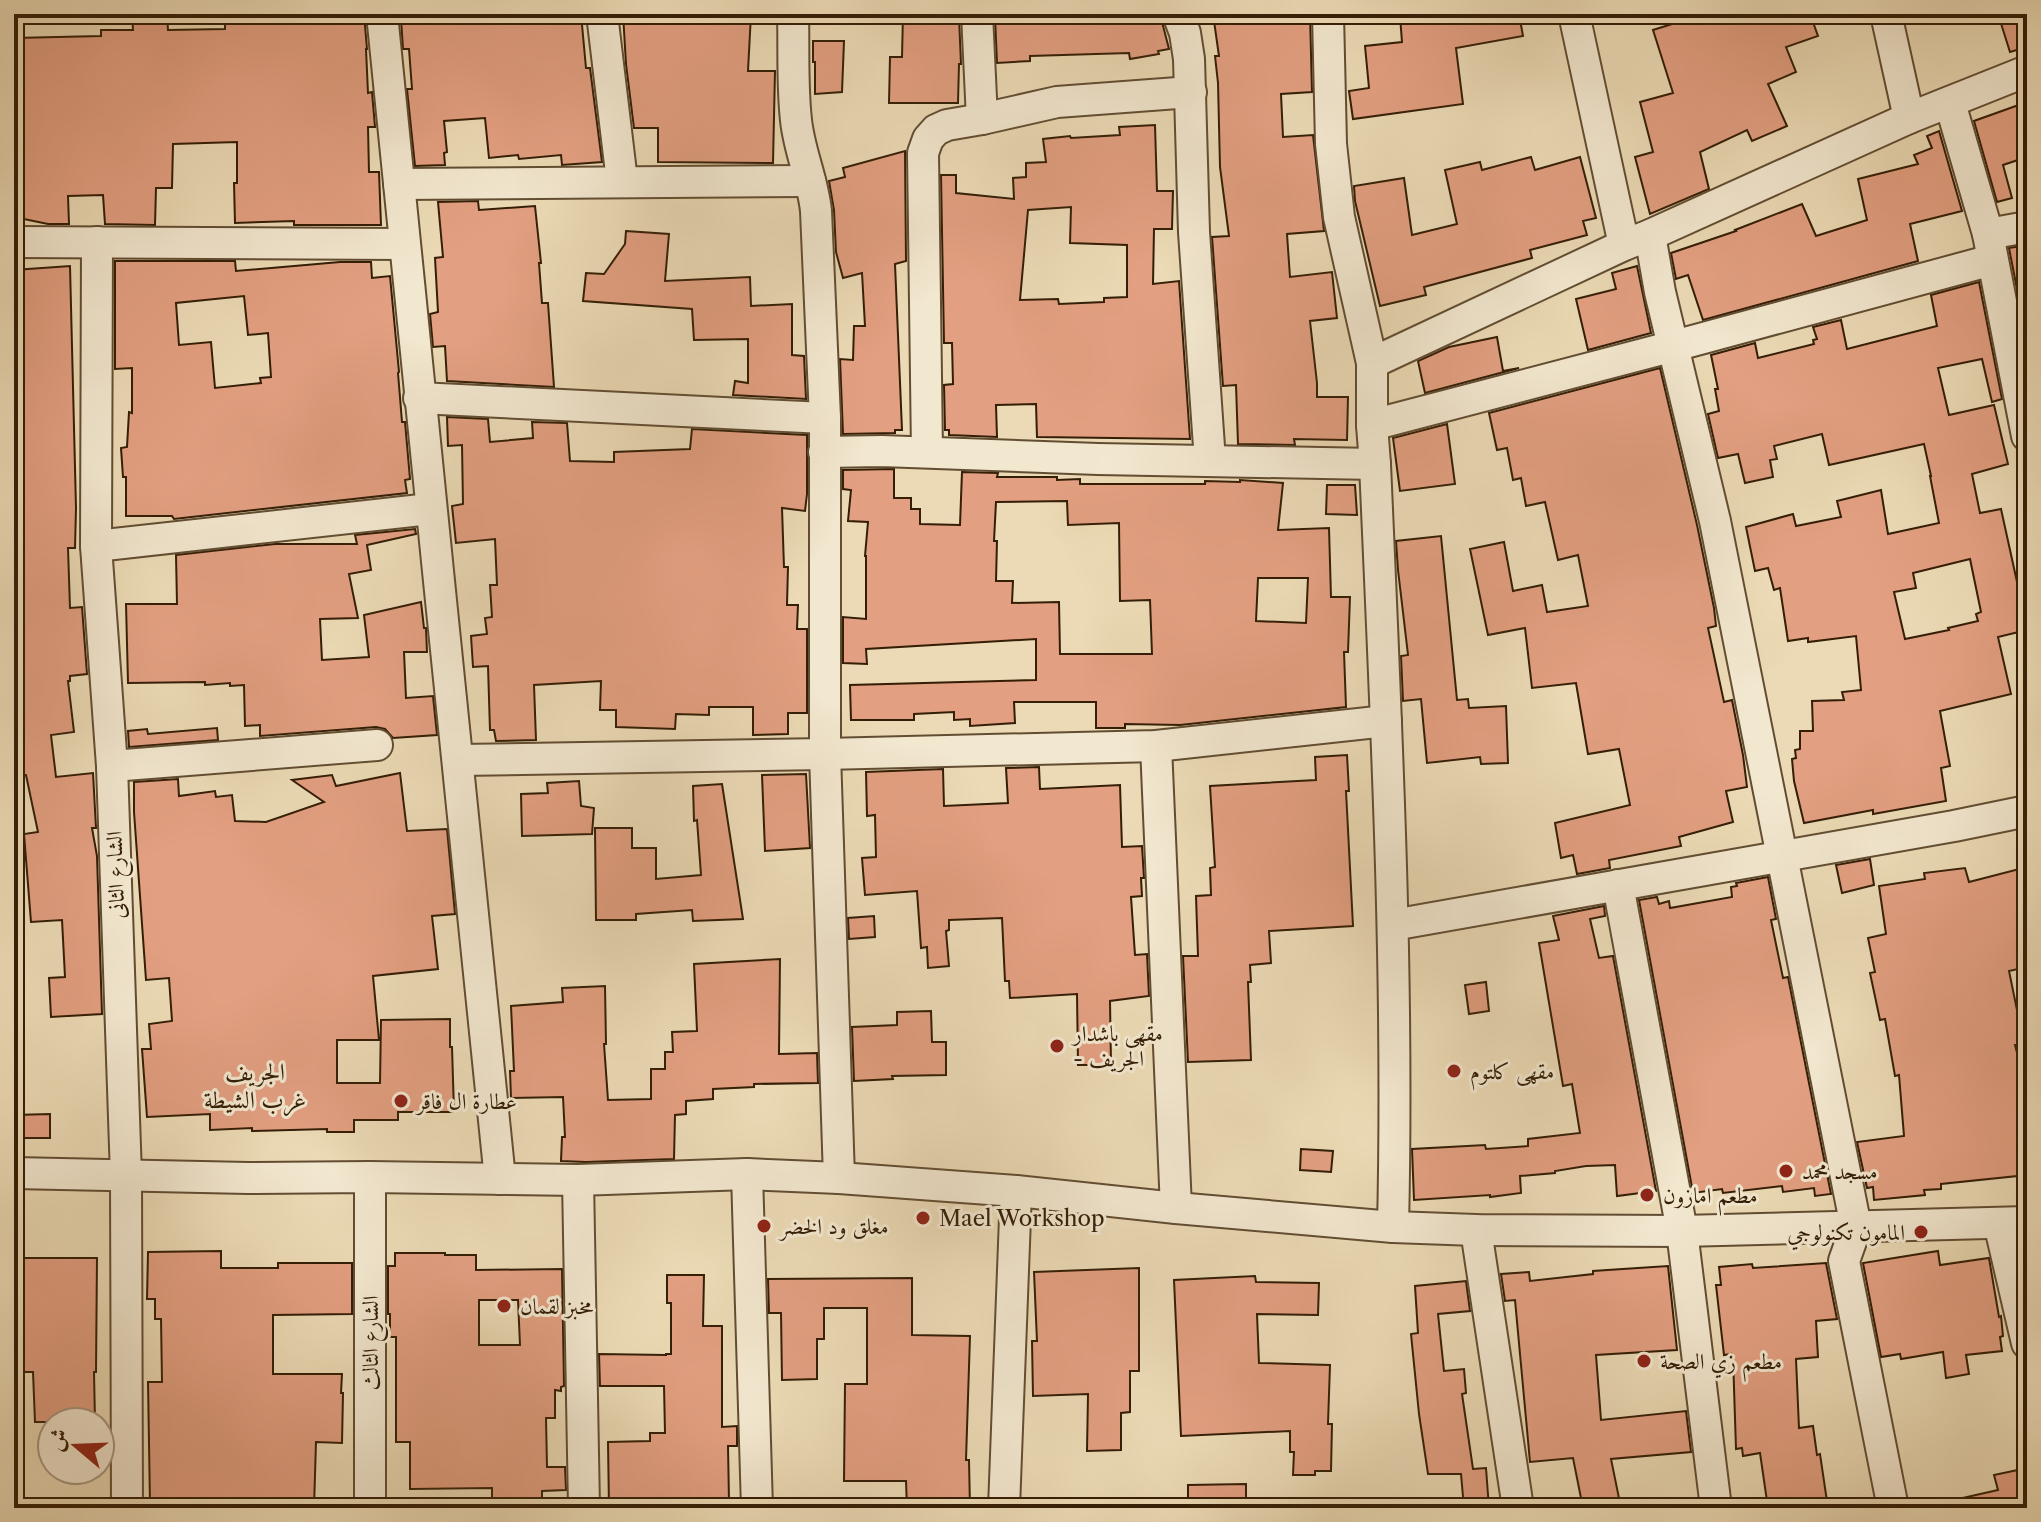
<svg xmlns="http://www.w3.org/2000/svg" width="2041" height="1522" viewBox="0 0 2041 1522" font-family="'Libre Caslon Text',Amiri,serif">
<rect width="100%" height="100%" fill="#ebdab5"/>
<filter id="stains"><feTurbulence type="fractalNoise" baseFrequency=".0025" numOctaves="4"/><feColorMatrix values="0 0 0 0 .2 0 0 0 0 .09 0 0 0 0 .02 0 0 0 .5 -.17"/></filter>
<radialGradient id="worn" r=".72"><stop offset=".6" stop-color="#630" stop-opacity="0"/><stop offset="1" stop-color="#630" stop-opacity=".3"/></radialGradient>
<!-- building -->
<g fill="#e29f81" stroke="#341e06" stroke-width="2" fill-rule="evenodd">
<path d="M132,14H167L168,30L225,29V22H275V18L307,15L364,14L367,49H366L368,93L372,92L375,127H368L369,172H379L381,225H294V221L235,223L234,183H237V142L173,144L172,188H156L155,225L105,224L103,195L68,196L69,224H48L14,217V38L101,36V30H133Z"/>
<path d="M453,14H546L547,16L581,14L586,68H590L602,162L562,165L561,155L519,159L518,155L489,158L485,118L444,121L447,152L444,153L445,165L415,166L407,89H412L409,49H403L401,19Z"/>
<path d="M623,14H751L748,71H775L773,163L658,162V128H634L626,64Z"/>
<path d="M903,14L959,17L961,64H959L958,103H889L890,57H902Z"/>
<path d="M1070,14H1160L1169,49L1158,51L1159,54L1130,59L1129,53L1030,56V61L997,63L995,17Z"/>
<path d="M1213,14H1310L1312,92L1281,94L1283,137L1313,135L1324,231L1287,234L1290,277L1332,272L1337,318L1310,321L1317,383V397H1348L1347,440L1294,439L1295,445L1238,444L1236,385L1223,386L1212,237L1229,236L1220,167L1218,83L1215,56H1219Z"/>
<path d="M1417,14H1519L1523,36L1456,48L1463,104L1353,119L1349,91L1369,88L1365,46L1402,42L1400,16Z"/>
<path d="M1704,14H1726L1729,21L1751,14H1810L1818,36L1786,47L1796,72L1768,84L1787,126L1752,141L1747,130L1700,152L1709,189L1650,214L1635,157L1653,152L1640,102L1673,93L1653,30Z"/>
<path d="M1998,14H2027V47L2010,52Z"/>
<path d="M813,41H844L842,92L815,94V62H813Z"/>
<path d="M2027,102V157L2003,165L2012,198L1997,202L1974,121Z"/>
<path d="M1155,125L1157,191H1173L1172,229H1154L1153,284L1179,281L1190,439L1037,437L1036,404L996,405L997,437L949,435V430H945L944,385L953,384L952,343H944L941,175H956V193L1014,199L1013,178L1026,177V163L1046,162L1043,139L1070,136L1071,138L1120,135L1119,127ZM1071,207L1070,243L1127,245V297L1104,298V302L1059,304L1058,299L1020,300L1028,210Z"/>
<path d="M1939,131L1962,211L1910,224L1918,261L1703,320L1688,275L1676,279L1671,253L1736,231L1735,230L1802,204L1816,236L1867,220L1858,179L1918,164L1914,155L1932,148L1927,136Z"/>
<path d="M905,151L906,261L895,264L902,430H895V433L843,434L840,359L853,360L854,326H865L862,273L843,278L836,252L834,210L829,181L845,177L843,168Z"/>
<path d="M1531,157L1535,170L1580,157L1596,218L1583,221L1587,235L1530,250L1532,258L1424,287L1426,295L1380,306L1355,201L1354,186L1404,178L1412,235L1457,224L1445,170L1480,162L1482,170Z"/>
<path d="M478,201L479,210L535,206L541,263H539L542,303H548L554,387L447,381L445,346L433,347L430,314L438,312L435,258L443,257L438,202Z"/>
<path d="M626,231L669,234L665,281L750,277L751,306L792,304V355L804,356L806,399L733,395L735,381L748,383V339L694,340L692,309L583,301L586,273L604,274L625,244Z"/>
<path d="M2027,245V341L2009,248Z"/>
<path d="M115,261H235L236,271L340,262H371L372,278L390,276L399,372L398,373L402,422H405L410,479L405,480L407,493L174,519L172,516H126V477H123L121,448L127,447L129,412L132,413V368L115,369ZM244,296L248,335L268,333L271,377L260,378L261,383L215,388L211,342L179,345L176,303Z"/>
<path d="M70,266L76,508L75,548H68L70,608L82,607L87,674L70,676V681H68L74,732L51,735L56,777L93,773L96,828H92L97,856L102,1014L51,1017L49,978L65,977L62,920L31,922L24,834L38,832L26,775L14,776V702H20L14,638V623H18L16,560H14V270Z"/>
<path d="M1637,266L1651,333L1588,350L1576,299L1616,289L1612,273Z"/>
<path d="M1979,282L2002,399L1992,402L1982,359L1938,368L1949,415L1994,405L2008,464L1972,474L1980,513L2001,509L2021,600L2027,599V630L1998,637L2011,694L1940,711L1950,766L1941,768L1946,801L1873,814V810L1804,823L1794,781L1792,759L1796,758L1795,750L1800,749V731H1813L1812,701L1844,700L1842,692L1861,690L1856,636L1808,642V638L1788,641L1780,588L1774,590L1768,568L1755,571L1746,527L1793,514L1796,526L1841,517L1837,501L1881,490L1888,534L1939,523L1930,476H1931L1924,444L1829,465L1822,434L1774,446L1777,459L1770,460L1773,477L1745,483L1738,454L1718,458L1708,414L1719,411L1715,389H1718L1711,355L1755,343L1758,358L1814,344L1813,340L1817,339L1813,327L1841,320L1847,349L1937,326L1931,295ZM1970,559L1981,612L1976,614L1978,621L1948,628L1949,630L1905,639L1894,592L1916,588L1913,573Z"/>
<path d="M1497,337L1503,371L1519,368L1425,393L1418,361L1449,347Z"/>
<path d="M1660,368L1697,525L1714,608L1716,626L1708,628L1724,702L1732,700L1743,755L1747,787L1726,791L1733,822L1679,837L1681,846L1609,860L1610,868L1577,874L1573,855L1561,858L1555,823L1630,805L1619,749L1588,754L1576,683L1532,688L1525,628L1488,635L1470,549L1504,542L1513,591L1542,585L1547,612L1588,606L1578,555L1558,560L1545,502L1526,506L1521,478L1513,480L1507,448L1497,450L1489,413Z"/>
<path d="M447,417L488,419L490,442L533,438L532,422L567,423L570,461L614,462V452L690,449L692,429L807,435V494L805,511L782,508L784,567H788L787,605H798L797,629H807V713H788V734L753,735V707H709V715L676,714L675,729L616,727V710H600L601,681L534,685L536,740L496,741L494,730H490L488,666L473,667L471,636L487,634L485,618L492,617L490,585H497L495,539L456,543L452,506L463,504L462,445L448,446Z"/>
<path d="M1447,424L1455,484L1400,491L1393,438Z"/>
<path d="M894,469V498H911V509H920V524L960,525L962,472L998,473L997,477H1057V480L1080,479V484H1205V481L1240,482V480L1283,483L1278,530L1329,528L1331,597H1350L1348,652H1344L1346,707L1180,725L1125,724V728H1096V702H1014L1015,723L970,726V719L954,720V712L914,714V720H851L850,685L1036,680V639L866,649L867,664L843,663V617L866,619V556H865L868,522L848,521L851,490L843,489V470ZM1067,501L1068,525L1119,523L1120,601L1150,600L1152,654H1060L1059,602L1012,603L1013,581H996L997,541H994L996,502ZM1258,578H1308L1306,623L1256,621Z"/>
<path d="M1327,485H1355L1357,515L1326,514Z"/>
<path d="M415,529L416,534L367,545L371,570L349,574L358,618L320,619L322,660L369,657L364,615L421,602L424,628H426L427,652H404L406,698L433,696L437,735L393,738L385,729L376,727L260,736V725L245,726L244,685L230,686V683L205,685V682L128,683L126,604H177L176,555L275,544H357L355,535Z"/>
<path d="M1441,536L1457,700L1468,699L1469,708L1506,706L1508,763L1481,764L1480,757L1427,763L1421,699L1403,701L1401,656L1408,655L1398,570L1396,541Z"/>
<path d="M217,728L218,740L129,747L128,731L147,729L148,734Z"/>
<path d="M1347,755L1349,791H1346L1353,926L1269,931L1271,963L1250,965L1251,982H1248L1251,1060L1188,1062L1183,956H1198L1196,896L1211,895L1210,868L1215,867L1210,786L1316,780L1315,757Z"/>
<path d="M1039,767L1040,789L1120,785L1122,847L1142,846L1144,878H1141L1142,896L1131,897L1135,955L1147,954L1149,996L1110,1001L1111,1065H1078L1077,994L1010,998L1009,981H1005L1002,918L949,920V930L946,931L949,966L928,968L927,947L921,948L917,891L865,895L862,858L876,857L875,815L867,816L866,772L943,769L944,806L1008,803L1006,768Z"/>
<path d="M400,773L407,831L447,829L455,914L432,916L438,969L373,976L379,1040H337V1083H380L381,1020L450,1019V1047H452L454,1112H398V1120H354V1132H327V1129L252,1131V1128L210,1130V1114L147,1117L142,1049H151L149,1024L172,1021L169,978L146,980L134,812V782L178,779L179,796L215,791L216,797L232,795L235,821L266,822L324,802L292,780L332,775L336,786Z"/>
<path d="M806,774L810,848L765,851L762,775Z"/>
<path d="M579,781L581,806L594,808L592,834L522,836L521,794L548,793L547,783Z"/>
<path d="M722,784L743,919L693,921L692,910L636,914V920H596L595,828H632V848H656V879L701,875L697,820L694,821L693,786Z"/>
<path d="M1870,859L1874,885L1842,893L1836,865Z"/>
<path d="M2027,867V967L2009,971L2024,1044L2015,1045L2027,1090V1175L1941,1184V1189L1924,1190L1925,1195L1874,1200L1873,1187L1867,1188L1857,1142L1904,1136L1899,1075L1895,1076L1885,1019L1880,1020L1870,973L1875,972L1868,938L1886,934L1879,886L1925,879L1924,873L1965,868L1969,882Z"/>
<path d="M1768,877L1776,919L1771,920L1783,978L1788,977L1831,1194L1815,1196L1814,1188L1783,1192L1782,1186L1723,1193L1722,1189L1693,1193L1639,900L1657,897L1659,904L1669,901L1670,908L1732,897L1731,887L1737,886L1736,883Z"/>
<path d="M1604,906L1605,916L1590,919L1599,958L1613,956L1656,1191L1617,1196L1615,1165L1586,1166L1555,1171V1173L1520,1176L1521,1193L1490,1197V1195L1414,1200L1412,1149L1485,1145L1486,1149L1528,1146V1139L1580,1133L1572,1084L1563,1086L1539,943L1559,940L1553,916Z"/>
<path d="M874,916L875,937L849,939L848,918Z"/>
<path d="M780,959L779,1054L817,1053L818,1083L754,1084V1087L713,1089V1099L686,1101V1114L675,1115L674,1159L586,1162L561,1161L562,1137H565L563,1097L511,1098L510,1071H514L511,1006L563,1002L562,988L605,986L606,1044H604L608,1100L651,1099V1069H665V1052H673L672,1032L697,1031L694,964Z"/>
<path d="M1486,982L1489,1011L1469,1014L1465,985Z"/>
<path d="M931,1011L932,1042H946V1075L892,1076L893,1079L854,1081L852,1027L897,1025V1012Z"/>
<path d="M50,1114V1138H14V1115Z"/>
<path d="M1301,1149L1333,1151L1331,1172L1300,1170Z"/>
<path d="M221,1251V1268H278V1263H352V1314L273,1315V1374H342L341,1393H343L342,1443L316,1442L314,1508H279L280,1499H200V1504H150L148,1382H162L161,1319H155V1299H147L148,1252Z"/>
<path d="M1938,1251L1940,1265L1989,1258L1999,1317L2001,1316L2003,1336L2000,1337L2002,1351L1966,1355L1969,1374L1946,1378L1943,1352L1901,1359L1900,1354L1881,1357L1863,1263Z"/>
<path d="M395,1253H445V1255H476V1270L562,1269L564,1386L561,1387V1391L555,1390V1418H546L547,1467H565L566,1490L542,1491V1508H504V1505H492V1488L410,1489V1442H396V1337H390V1314H388V1266H395ZM479,1300H518L520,1345H479Z"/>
<path d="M14,1258H97L96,1372H94L95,1422H35L33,1372H14Z"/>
<path d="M1826,1263L1837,1319L1816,1321L1818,1357L1796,1359L1799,1428L1813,1426L1817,1455L1820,1454L1828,1508H1768L1760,1453L1743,1456L1742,1448L1736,1449L1733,1357H1731V1354L1724,1355L1716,1285H1721L1719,1267L1752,1264L1753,1268Z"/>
<path d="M1668,1266L1677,1350L1596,1355L1601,1420L1686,1411L1691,1452L1611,1459L1621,1508H1583L1573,1458L1530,1462L1515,1300L1505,1301L1501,1274L1529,1272L1530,1281L1593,1274V1271Z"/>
<path d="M1139,1268V1371H1130V1412L1121,1413V1450L1087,1451L1088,1394L1033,1396L1032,1341H1037L1034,1272Z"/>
<path d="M667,1275H704L703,1326H722V1427L737,1426V1446H728L729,1501L681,1503V1508H609L608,1442L650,1441V1433H665L664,1386H600L599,1354L666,1355V1354H671V1303H667Z"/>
<path d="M1255,1276L1256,1282L1319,1283L1318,1315L1257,1314L1259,1363L1330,1365L1328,1424H1332L1331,1471H1315V1475H1293L1294,1452H1290V1431L1181,1436L1174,1280Z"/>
<path d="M912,1278V1335L970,1336L966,1460H969L970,1508H907L906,1481H844L845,1384H867V1308H824V1339H817V1379L782,1380L781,1313H769L768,1279Z"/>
<path d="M1466,1281L1470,1311L1438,1314L1444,1371L1464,1369L1466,1393L1462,1394L1473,1469L1486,1468L1489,1508H1464L1461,1474H1428L1419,1414L1411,1334L1418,1333L1415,1286Z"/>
<path d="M2027,1468V1508H1959L1958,1499L1998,1490L1994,1475Z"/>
<path d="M1246,1484V1508H1188V1485Z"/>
</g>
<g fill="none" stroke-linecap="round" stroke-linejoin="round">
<!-- minor casing -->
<g stroke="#624d32" stroke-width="34">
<g id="minor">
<path d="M382,14C419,403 462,790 500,1179"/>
<path d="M602,14L622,181"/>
<path d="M793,14C794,49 792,85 796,120C799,151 813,180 816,211L825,418V754L839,1178"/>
<path d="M977,14L982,119"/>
<path d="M1178,14L1185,33L1189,59L1194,232L1210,461"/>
<path d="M1328,14L1331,144L1339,217L1372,363V425L1375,464C1386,718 1399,973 1393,1227"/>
<path d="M1574,14L1624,245"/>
<path d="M1886,14L1909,118"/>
<path d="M1950,103L1988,234L2027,436"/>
<path d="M399,184L810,181"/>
<path d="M1988,234L2027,227"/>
<path d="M1650,235L1660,292L1715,521L1856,1227L1844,1261L1893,1508"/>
<path d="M14,242L404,244"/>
<path d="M97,242L96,546L112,766L126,1176L127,1508"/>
<path d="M1372,363L1624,245L1650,235L1909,118L2027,71"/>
<path d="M419,398L825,418"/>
<path d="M1372,425L1674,346L1992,260"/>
<path d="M824,452L882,451L1098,459L1375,464"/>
<path d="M927,452L923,153L928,139L936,130L947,125L982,119L1057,102L1191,92"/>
<path d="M96,546L430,509"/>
<path d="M1156,746L1176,1208"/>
<path d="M459,760L825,754L1156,746L1386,721"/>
<path d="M112,766L377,745"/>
<path d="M1618,885L1682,1231L1716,1508"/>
<path d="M1393,925L1954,826L2027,811"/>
<path d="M14,1173L248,1178L370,1177L578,1180L747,1174L839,1178L1016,1191L1176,1208L1393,1227L1476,1230L1682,1231L2027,1222"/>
<path d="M747,1174L757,1508"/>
<path d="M370,1177V1508"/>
<path d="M578,1180L584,1508"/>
<path d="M1999,1223L2027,1343"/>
<path d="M1476,1230L1518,1508"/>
<path d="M1004,1508L1016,1191"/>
</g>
</g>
<!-- minor -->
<use href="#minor" stroke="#f2e7cf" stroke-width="30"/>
</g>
<!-- markers -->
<g fill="#8f2418" stroke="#f2e7cf" stroke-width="3">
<circle cx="1057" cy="1046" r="8"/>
<circle cx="1454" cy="1071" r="8"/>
<circle cx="401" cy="1101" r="8"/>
<circle cx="1786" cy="1171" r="8"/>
<circle cx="1647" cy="1195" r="8"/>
<circle cx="923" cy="1218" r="8"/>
<circle cx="764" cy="1226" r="8"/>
<circle cx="1921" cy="1232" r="8"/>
<circle cx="504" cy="1306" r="8"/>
<circle cx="1644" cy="1361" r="8"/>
</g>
<g text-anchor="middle" stroke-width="6" stroke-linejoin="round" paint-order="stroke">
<!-- street labels -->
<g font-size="22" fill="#341e06" stroke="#f2e7cf">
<text transform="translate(115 875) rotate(-92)" y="8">الشارع الثانى</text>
<text transform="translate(370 1343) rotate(-90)" y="8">الشارع الثالث</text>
</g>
<!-- poi labels -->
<g font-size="22" fill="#341e06" stroke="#f2e7cf" text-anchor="start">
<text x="1073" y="1041">مقهى باشدار<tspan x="1073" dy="25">- الجريف</tspan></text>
<text x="1470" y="1079">مقهى كلتوم</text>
<text x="417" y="1109">عطارة ال فاقر</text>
<text x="1802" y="1179">مسجد محمد</text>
<text x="1663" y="1203">مطعم امازون</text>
<text x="939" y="1226">Mael Workshop</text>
<text x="780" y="1234">مغلق ود الخضر</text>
<text x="1905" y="1240" text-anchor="end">المامون تكنولوجي</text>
<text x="520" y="1314">مخبز لقمان</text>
<text x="1660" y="1369">مطعم زي الصحة</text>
</g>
<!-- neighbourhood labels -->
<g font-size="24" fill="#341e06" stroke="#f2e7cf">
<text x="255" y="1080">الجريف<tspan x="255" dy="28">غرب الشيطة</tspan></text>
</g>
</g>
<!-- margin -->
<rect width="2041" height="1522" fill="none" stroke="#ebdab5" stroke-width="48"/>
<rect x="16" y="16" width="2009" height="1490" fill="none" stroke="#341e06" stroke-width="4"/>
<rect x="24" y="24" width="1993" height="1474" fill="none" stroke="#341e06" stroke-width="2"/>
<!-- north arrow -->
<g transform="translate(76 1446) rotate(289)"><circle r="38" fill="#f2e7cf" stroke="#a6977f" stroke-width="2"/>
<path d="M0-6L14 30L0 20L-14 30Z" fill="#8f2418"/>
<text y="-12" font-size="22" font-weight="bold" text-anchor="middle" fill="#341e06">ش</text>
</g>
<rect width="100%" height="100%" filter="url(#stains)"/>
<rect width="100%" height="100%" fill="url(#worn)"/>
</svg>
